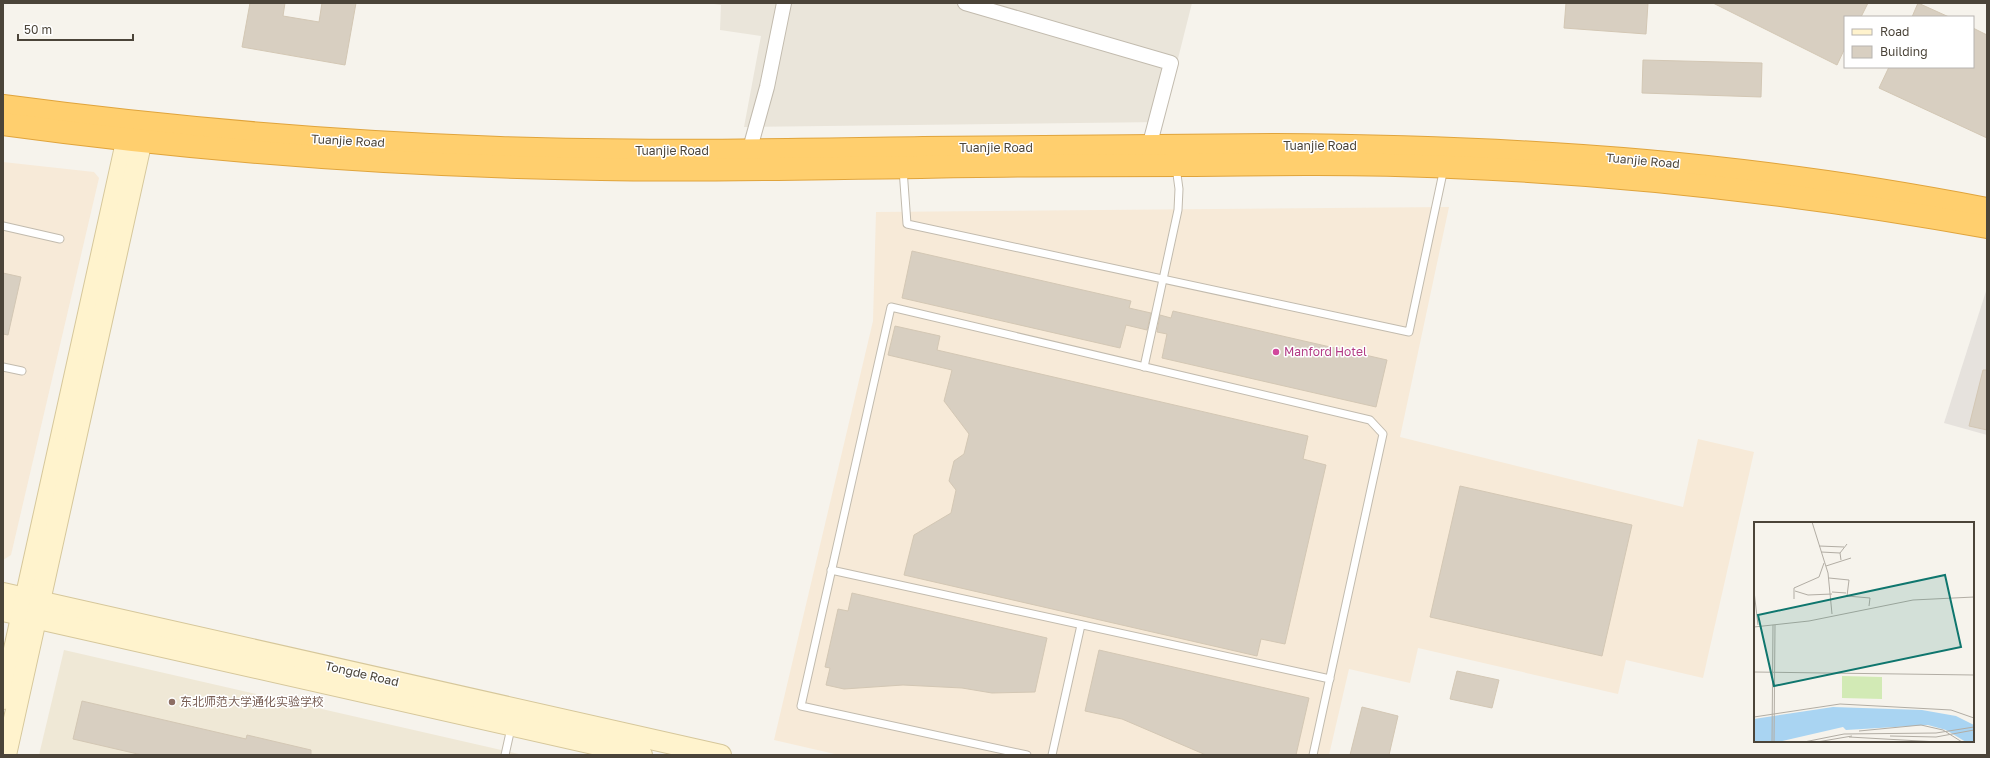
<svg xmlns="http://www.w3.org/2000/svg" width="1990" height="758" viewBox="0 0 1990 758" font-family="'Golos Text','Noto Sans SC',sans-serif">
<rect width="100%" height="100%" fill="#f6f3ec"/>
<!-- residential -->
<path fill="#eae5da" d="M707,3H1192L1162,122L744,127L761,36L720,30L721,5Z"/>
<!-- commercial -->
<g fill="#f7ead8">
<path d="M3,162L94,172L99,178L11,555L3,560Z"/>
<path d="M1449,207L1400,437L1683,507L1698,439L1754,452L1703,678L1626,660L1618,694L1418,648L1410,683L1349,669L1329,755H839L774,740L873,321L876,212Z"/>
</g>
<!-- industrial -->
<path fill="#e6e2dd" d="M1987,288V435L1944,423Z"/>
<!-- education -->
<path fill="#efe8d6" d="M64,650L523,755H39Z"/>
<!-- building -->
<g fill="#d8cfc1" stroke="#d3c7b4">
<path d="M250,3H285L283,16L319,22L322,3H356L345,65L242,47Z"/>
<path d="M1566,3H1648L1646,34L1564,28Z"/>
<path d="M1713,3H1868L1861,17H1845V48L1837,65Z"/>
<path d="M1918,3L1949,17H1912Z"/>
<path d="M1973,28L1987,35V138L1879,88L1889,67H1973Z"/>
<path d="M1643,60L1762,63L1761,97L1642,93Z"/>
<path d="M912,251L1131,301L1129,308L1151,313L1147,330L1126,325L1120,348L902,298Z"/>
<path d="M3,273L21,277L8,335L3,334Z"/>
<path d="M1173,311L1387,360L1376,407L1162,358L1167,334L1157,332L1160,315L1171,318Z"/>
<path d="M895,326L940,336L937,350L1308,436L1303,459L1326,465L1285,644L1261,639L1257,656L904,575L914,535L951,513L956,490L949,481L954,461L964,454L969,434L944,401L952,370L888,355Z"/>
<path d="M1983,370H1987V430L1969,426Z"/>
<path d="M1460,486L1632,525L1602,656L1430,617Z"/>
<path d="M852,593L1047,638L1035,692L992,693L962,688L903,685L844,689L826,685L830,668L825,667L838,609L848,611Z"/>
<path d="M1099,650L1309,698L1296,755H1206L1122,719L1085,711Z"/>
<path d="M1457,671L1499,680L1492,708L1450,699Z"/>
<path d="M82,701L246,739L247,735L311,750V755H142L73,739Z"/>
<path d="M1362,707L1398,716L1389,755H1350Z"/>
</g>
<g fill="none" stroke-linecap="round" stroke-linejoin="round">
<!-- lane casing -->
<g stroke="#c2bbae" stroke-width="9">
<g id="lane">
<path d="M903,169L907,224L1409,332L1444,168"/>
<path d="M3,226L60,239"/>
<path d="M3,367L22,371"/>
<path d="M1144,367L1178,210L1179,189L1176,167"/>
<path d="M831,570L1330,679"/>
<path d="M505,755L511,728"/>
<path d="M1027,755L801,706L891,307L1370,420L1383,434L1313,755"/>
<path d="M1052,755L1081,625"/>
</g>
</g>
<!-- street casing -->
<g stroke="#c2bbae" stroke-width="16">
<g id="street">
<path d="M965,3L1171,63L1149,147"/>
<path d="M749,152L767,87L784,3"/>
</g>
</g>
<!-- secondary casing -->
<g stroke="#d6c79b" stroke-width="22">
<g id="secondary">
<path d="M3,593L721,755"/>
<path d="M3,611L642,755"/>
<path d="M3,699L130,124"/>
<path d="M6,755L145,126"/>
</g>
</g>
<!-- highway casing -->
<g stroke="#e0a43c" stroke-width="24">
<g id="highway">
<path d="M3,106C168,128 334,142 500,148C641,153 782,150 923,148C1040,147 1158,146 1275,145C1439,146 1604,153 1767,174C1841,183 1914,195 1987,209"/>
<path d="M3,124C201,151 401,166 601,169C708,171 814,168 921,167C1008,165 1094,165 1181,165C1271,164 1361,163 1451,167C1631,174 1809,195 1987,227"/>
</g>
</g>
<!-- lane -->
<use href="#lane" stroke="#fff" stroke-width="7"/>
<!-- street -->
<use href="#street" stroke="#fff" stroke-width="14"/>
<!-- secondary -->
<use href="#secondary" stroke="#fff3cd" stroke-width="20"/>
<!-- highway -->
<use href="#highway" stroke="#ffcf6e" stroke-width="22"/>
</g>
<!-- markers -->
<circle fill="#d1479c" stroke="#fff" stroke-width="1.5" cx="1276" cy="352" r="4"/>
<circle fill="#8d6e63" stroke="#fff" stroke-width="1.5" cx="172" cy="702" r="4"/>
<g text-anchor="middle" stroke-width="3" stroke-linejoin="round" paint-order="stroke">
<!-- street labels -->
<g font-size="12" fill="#4b4439" stroke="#fff">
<text transform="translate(348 141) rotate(3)" y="4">Tuanjie Road</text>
<text x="1320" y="150">Tuanjie Road</text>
<text x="996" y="152">Tuanjie Road</text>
<text x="672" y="155">Tuanjie Road</text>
<text transform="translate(1643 161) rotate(5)" y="4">Tuanjie Road</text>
<text transform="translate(362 674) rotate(13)" y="4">Tongde Road</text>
</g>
<!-- hotel labels -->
<g font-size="12" fill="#b23c85" stroke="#fff" text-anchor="start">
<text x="1284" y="356">Manford Hotel</text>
</g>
<!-- education labels -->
<g font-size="12" fill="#785e54" stroke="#fff" text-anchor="start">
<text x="180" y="706">东北师范大学通化实验学校</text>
</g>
</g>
<!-- overview -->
<g transform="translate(1754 522)">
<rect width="220" height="220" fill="#f6f3ec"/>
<path d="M88,154L128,155V177L88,176Z" fill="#d2eab5"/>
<path d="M79,185L168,188L202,194L220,203V220H212L192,208L174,203L92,208L89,205L24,220H0V197Z" fill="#a9d4f2"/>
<path fill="none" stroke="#b2ada4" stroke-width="1" d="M58,0L74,51L78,92M65,24L90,25M67,30L86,31M87,38L86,31L93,22M72,44L97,36M75,56L95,58L93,74L116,76L115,84M0,69L4,103M41,69L54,73L78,72M78,70L92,71M40,77V66L65,55L70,41M0,105L55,99L159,78L220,75M0,150L220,153M0,195L86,182L197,188L220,196M105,209L167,203L189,208L208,220M136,214L182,215L220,208M95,215L184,220M18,220L19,103M20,220L21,103M50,220L90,212L182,211L220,205M63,220L98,214"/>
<path fill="#0f766e" fill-opacity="0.15" stroke="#0f766e" stroke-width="2" d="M191,53L207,125L20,164L4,93Z"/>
<rect width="220" height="220" fill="none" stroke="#4b4439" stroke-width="2"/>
</g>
<!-- border -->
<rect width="1990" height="758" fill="none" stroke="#4b4439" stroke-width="8"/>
<!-- legend -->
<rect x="1844" y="16" width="130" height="52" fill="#ffffff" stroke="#b7b4b0"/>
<rect x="1852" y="29" width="20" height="6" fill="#fff3cd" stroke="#b7b4b0"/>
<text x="1880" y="36" font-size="12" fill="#4b4439">Road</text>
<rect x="1852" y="46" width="20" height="12" fill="#d8cfc1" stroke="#b7b4b0"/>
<text x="1880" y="56" font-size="12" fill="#4b4439">Building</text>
<!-- scale -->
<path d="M18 34v6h115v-6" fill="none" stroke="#4b4439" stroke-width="2"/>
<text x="24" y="34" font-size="12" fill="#4b4439" stroke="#ffffff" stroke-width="3" paint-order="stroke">50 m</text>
</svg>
